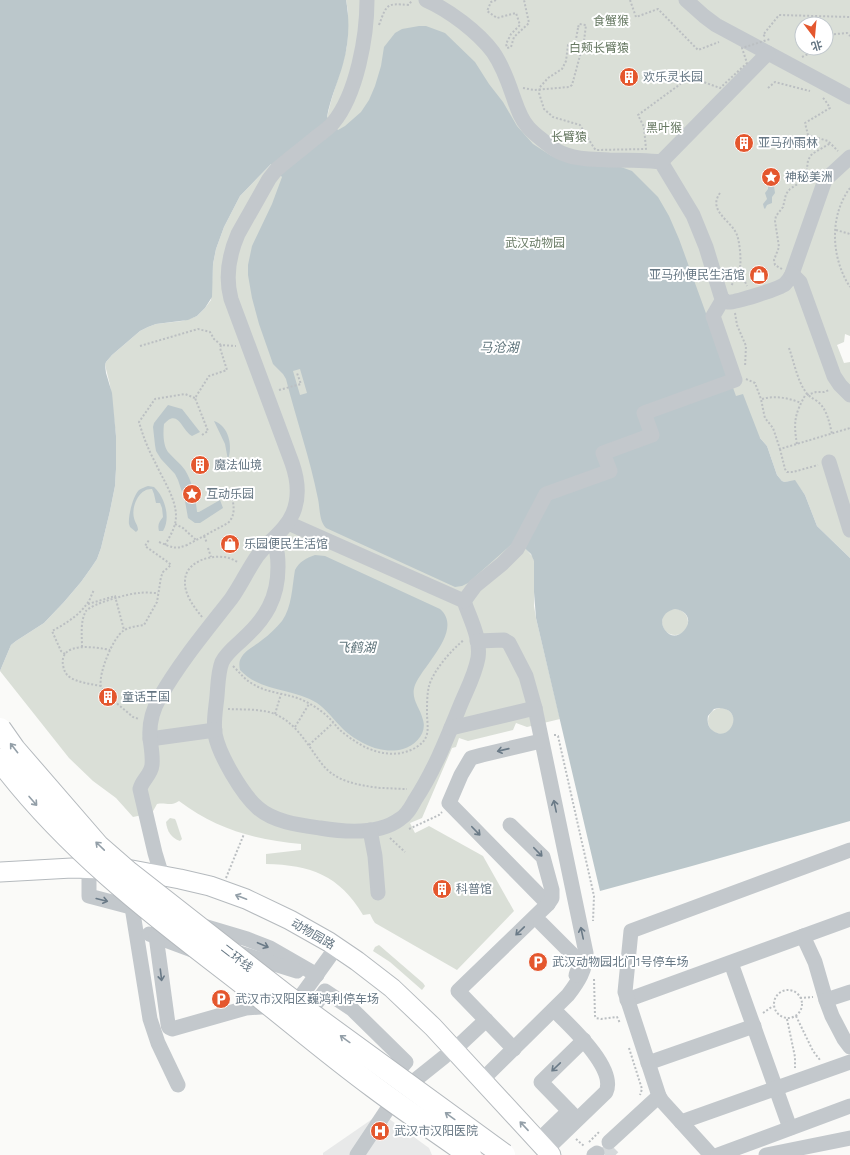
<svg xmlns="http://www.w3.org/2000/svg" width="850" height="1155" viewBox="0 0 850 1155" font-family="Quicksand,'Noto Sans SC',sans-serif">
<rect width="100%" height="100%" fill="#fafaf8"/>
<!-- built -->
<path fill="#e8e9e9" d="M381,1113L429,1148L432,1155H323V1153Z"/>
<!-- green -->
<g fill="#dadfd7" fill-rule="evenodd">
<path d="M346,0H850V336L845,334L844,342L837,345L844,363L850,362V558L817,526L805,495L795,481L785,482L782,481L777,475L767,446L760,438L525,548L533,557L535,564L534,606L536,618L560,719L527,727L516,723L513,730L468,741L459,738L456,747L452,748L422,818L410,823L415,833L429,826L483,856L514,911L457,970L375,923L373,920L370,914L363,915C339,875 311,865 266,864V854L301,850V844C255,840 216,829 179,801C170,807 166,802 157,804L152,813L133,817L116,798L93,781L69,758L0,671L11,645L16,641L44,623L64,602L81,582L91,568L97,559L101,548L110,511L115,486L116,469V436L110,385L105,365L106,362L112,355L140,331L148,327L156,324L182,321L192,318L197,316L205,308L211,300L213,264L216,249L224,227L240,196L271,164L327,117L331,101L343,62L347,46L348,27V11ZM802,24H826V48H802Z"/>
<circle cx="675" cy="622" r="13"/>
<circle cx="721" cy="721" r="13"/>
<path d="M170,818L175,819L176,821L182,839L180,841C171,838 167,831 166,822Z"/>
<path d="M379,945L423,983L425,986L422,990L390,962L373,951L375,947Z"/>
</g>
<!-- water -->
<g fill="#bbc7cb" fill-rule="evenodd">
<path d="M0,0H346C350,21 349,43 343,64C338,82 330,99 327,117L338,130L345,126L361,112L369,100L375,86L381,66L384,47L395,33L402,29L419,26H426L445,33L475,62L489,84L503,102L517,126L533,144L550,155L564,161L621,167L632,171L658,197L669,216L679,239L736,396L743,394L760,438L767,446L777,475L782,481L785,482L795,480L805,495L817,526L850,558V821L692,866L600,891L536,618L534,592V561L531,554L519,543H513L468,583L462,586L455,587L326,528C319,521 320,508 318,499C310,458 296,419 286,379L283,374L273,364L259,324L252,298L248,275V265L252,246L272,204L282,177L271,164L240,196L224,227L216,249L213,264L212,297L205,308L197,316L188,320L156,324L148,327L140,331L112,355L106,362L105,365L106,373L112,393L116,436V469L115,486L110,511L101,548L97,559L91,568L81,582L64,602L44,623L16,641L11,645L0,671ZM300,369L307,393L300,395L293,371ZM675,609C704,614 678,649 665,630C658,620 665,611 675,609ZM719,708C746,709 730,745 712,730C708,727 707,721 708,716L714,709Z"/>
<path d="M770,185L774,186L775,193L772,197V203L767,205L765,209L764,208L763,204L767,199L765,193L768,189V186Z"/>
<path d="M168,405L182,409L200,432L192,436C181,429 178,408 164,424C163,433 163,445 168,452C173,458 180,463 185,470C192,481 196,499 197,512H199L220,500L223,508L200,523H195L188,518L185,501L178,480L175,474L161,459L156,451L155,445L153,427L154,423Z"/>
<path d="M214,421C229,426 233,446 228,460L225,444Z"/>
<path d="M148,486L154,487C165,497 171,518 163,531H159C157,524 160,521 163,517L162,508L160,503H156L154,494L152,489C139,488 131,507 134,518C135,523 138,525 138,530L136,532L130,527L129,524C128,516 133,496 139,490C142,488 145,487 148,486Z"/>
<path d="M315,555L325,556L440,609C464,630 423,665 415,685C410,699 420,707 423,720C427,733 416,745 403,749C382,755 358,743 343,729C334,720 327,710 317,703C293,688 260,692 240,670C239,666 239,661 241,658C245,650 255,646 262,640C269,635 276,628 282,621C292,607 292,587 295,570C299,562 306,558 315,555Z"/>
</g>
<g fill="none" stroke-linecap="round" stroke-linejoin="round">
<!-- minor-tunnel -->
<path stroke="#d5d9db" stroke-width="15" stroke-dasharray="15 8" stroke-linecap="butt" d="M605,1155L613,1147"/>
<!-- major casing -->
<g stroke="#b5babe" stroke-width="21">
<path id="major" d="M0,872L72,868L132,870L180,879L210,886L246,899L290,920L329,942L357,961L392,988L433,1027L551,1155"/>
</g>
<!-- path -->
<g stroke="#bbbfc2" stroke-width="2" stroke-dasharray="2 2" stroke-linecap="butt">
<path d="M496,0L491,2L487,11L497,18L516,13L520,25L511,34L506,44L507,48L511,47L514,37L529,23L524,0"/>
<path d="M630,0L636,17L658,9L698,50L719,42"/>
<path d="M379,25C387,4 386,3 409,5L412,0"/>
<path d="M826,35L847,33L850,36"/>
<path d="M765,36L763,35L779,15L850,17"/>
<path d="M802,57L808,54V48"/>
<path d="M523,88L534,90L569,87L572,85L584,41L586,25L579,24L578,28"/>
<path d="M768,88L775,82L810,91"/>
<path d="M823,98L825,100L830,108L805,123L808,135L828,141L838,151"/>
<path d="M850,188C829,216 831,258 850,287"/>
<path d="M720,193C707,211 732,221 737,235C740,243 742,265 739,272C737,277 734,281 731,286"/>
<path d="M836,230L850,234"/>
<path d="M782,269L775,265L774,260L779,247L775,221L776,216L783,207L786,194L790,189L799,183L806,177L808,160L812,154L831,143"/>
<path d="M740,271L747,286"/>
<path d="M735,313L737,325L746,346L745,367"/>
<path d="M140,346L198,329L210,332L214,339L221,345"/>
<path d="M789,348C794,362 797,379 805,391C808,396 812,398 817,401C827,409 829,421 832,434"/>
<path d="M746,379L755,383L761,399L764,414L765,418L773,428L780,449L850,428"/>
<path d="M279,390L301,384L297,373"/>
<path d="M807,395L816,392H824L829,390"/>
<path d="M762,399C775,395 789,398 801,403"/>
<path d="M202,435L208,431L195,398L209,376L227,370L220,348L221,345L236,346"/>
<path d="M797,444C793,422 795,413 806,394"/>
<path d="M780,449L785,469L787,472H793L818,465"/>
<path d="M175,524L183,528L196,540"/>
<path d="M204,536L207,543"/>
<path d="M159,542C171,547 175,550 187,545L228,523C237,514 233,503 231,492H228"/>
<path d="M165,545C170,536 176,527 176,516C176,498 162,478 155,462C148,449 143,436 139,422L155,399L185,394L195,398"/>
<path d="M208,548L211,557"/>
<path d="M88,604L115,596L124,630"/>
<path d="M202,617C194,607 184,594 185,581C185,563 208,555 223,557C229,557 233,560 238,562"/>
<path d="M82,647C82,636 80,621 86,611C91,604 130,593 139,593C145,592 152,593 158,593"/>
<path d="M65,654L61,651L52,631C65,624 78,616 86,605C90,601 91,595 94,590"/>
<path d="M233,666C240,673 245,680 253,684C265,692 281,693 294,697C304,700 313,705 321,711C328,716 333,722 338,728C344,734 351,739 358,743C375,754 397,758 415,748C420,745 424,742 426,737C429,730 427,721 427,713C427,704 427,694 429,686C433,671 452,649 464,640"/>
<path d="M101,686C91,684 80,683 71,678C66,675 64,671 63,665C59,641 96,647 110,650"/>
<path d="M106,693C104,691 102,689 101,686C98,674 113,638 123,631C128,627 138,626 144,625L157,602L161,577L163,572L171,565L169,563L145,546L149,540"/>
<path d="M114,701L133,717L139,719"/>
<path d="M228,709C244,710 262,708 277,715C298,725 308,746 322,764C336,782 358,785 380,788C389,788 398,789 407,789"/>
<path d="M275,714L281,694"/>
<path d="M295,727L309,704"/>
<path d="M554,735H556L558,736L594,896L593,921"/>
<path d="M309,745L333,723"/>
<path d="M409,829L439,815L442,812"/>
<path d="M390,838L405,852"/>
<path d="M226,878L244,834"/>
<path d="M594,979L595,1016L596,1018L601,1019L617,1017L620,1023"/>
<circle cx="788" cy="1004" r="14"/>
<path d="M800,998L813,997"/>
<path d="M763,1013L773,1006"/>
<path d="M796,1016L813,1051L820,1060"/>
<path d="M787,1019L795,1057V1068"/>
<path d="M629,1048L642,1089L640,1095"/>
<path d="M576,1139L584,1146"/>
<path d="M589,1142L600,1131"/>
</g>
<!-- minor -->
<g stroke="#c3c8cc" stroke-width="15">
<path d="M426,0C449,10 478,32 493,52C502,65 508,81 513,96C517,107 520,118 528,127C533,133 540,138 546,143C552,148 559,153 567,155C580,160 595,159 609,160C626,160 644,160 661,162L693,215L706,247L721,296C722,299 724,301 728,302C734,303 779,289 785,284C788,281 790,278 792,274L825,180L850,157"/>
<path d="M686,0L704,16L716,25L850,97"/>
<path d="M661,162L768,53"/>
<path d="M792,274L800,282L834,376L840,385L850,395"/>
<path d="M829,462L850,530"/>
<path d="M271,541C278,547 278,558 278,567C278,598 266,618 243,639C236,646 227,652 222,662C218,672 218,685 217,696C216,708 213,721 215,734C219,755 242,794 258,808C274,822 299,825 320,828C344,832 379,835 400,819C407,815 411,807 415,800C434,771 447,738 460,706C466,691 475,675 478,658C481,638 470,619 464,601L288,523"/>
<path d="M464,601L475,586L502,564L517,549L546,494L610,471L603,453L652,435L644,413L735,380L713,316L723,299"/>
<path d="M477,641L504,640L509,643L526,676L535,708L586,953C586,970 578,982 568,995L482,1080"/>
<path d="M451,728L535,708"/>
<path d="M150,739L215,730"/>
<path d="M541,741L482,755L471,758L461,775L449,803L548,904"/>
<path d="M510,825L543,857L552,890V898L548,904L458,991L514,1049"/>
<path d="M370,830L375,856L378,893"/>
<path d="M162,876L155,853L140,789C142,780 151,775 152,765C153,756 151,747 150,738C149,724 153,709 160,697C180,662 206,631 231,599C241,585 248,569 258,555C269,541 286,530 293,513C300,496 298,480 292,463L231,299C225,277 229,255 238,234L269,179L276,170C289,159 302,149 314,139C320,134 328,129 333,123C357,94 367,36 367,0"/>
<path d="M89,879V896L146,911"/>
<path d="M132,907L150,1019L158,1043L178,1085"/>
<path d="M541,923L577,959L579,966L576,975"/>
<path d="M200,925L247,939L270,948L317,975"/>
<path d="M149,934L192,950"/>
<path d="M156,936L168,1024C168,1027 169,1028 172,1029L246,1008L275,1006"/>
<path d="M803,936L815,962L826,1000L832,1016L844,1039L850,1047"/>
<path d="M236,952L297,971"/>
<path d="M731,963L790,1128"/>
<path d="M627,1000L850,919"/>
<path d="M826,1000L850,992"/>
<path d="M291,1010L330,956"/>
<path d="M304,1020L325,991L352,1009L406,1062L389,1082"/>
<path d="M454,1050L486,1020"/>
<path d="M648,1063L754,1026"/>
<path d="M577,1119L541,1082L584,1040"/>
<path d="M681,1122L850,1062"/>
<path d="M538,1141L569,1111"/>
<path d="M609,1142L659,1096"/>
<path d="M546,1150L606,1092C617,1068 569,1025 554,1010"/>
<path d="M357,1155L391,1104L404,1089L444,1057"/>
<path d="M594,1155L597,1153"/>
<path d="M711,1155L662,1101L659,1096L625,992L631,931L850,850"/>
<path d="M718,1155L850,1106"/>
<path d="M766,1155L850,1138"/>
</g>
<!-- major -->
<use href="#major" stroke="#fff" stroke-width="19"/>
<!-- highway-bridge casing -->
<g stroke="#b4b9bd" stroke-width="24" stroke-linecap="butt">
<g id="highway-bridge">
<path d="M0,729L14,749L98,846L129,873L286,996L504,1155"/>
<path d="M0,760C64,845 147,910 231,974C279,1011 325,1051 374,1087C406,1111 438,1132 470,1155"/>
</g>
</g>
<!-- path-bridge -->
<path stroke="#bbbfc2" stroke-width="2" stroke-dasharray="2 2" stroke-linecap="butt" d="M578,28L575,45H568L566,61L562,69L548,78L540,87L539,93L544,109L553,117L580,125L594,148L596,150L646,149L644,127L638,115L690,77L720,88L747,63L742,48L770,39"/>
<!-- highway-bridge -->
<use href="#highway-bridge" stroke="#fff" stroke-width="22"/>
</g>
<!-- one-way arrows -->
<defs><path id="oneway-shaft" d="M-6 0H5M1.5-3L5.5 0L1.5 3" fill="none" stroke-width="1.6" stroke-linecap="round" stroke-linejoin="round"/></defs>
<g stroke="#939fa8">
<use href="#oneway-shaft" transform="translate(14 748) rotate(-128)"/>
<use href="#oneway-shaft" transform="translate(33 801) rotate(49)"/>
<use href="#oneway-shaft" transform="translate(100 846) rotate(-136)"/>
<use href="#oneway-shaft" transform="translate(241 897) rotate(-159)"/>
<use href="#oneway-shaft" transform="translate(345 1039) rotate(-144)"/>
<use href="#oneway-shaft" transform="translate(450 1116) rotate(-144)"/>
<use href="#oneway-shaft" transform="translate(524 1126) rotate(-133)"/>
</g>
<g stroke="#6a7a87">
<use href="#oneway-shaft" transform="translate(503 750) rotate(167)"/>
<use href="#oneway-shaft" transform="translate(555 806) rotate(-102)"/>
<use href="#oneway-shaft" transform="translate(476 831) rotate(46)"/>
<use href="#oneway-shaft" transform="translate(538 852) rotate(46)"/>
<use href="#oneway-shaft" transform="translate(102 900) rotate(14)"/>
<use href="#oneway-shaft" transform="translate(520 931) rotate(136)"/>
<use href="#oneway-shaft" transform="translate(582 933) rotate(-102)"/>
<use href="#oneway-shaft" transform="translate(263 945) rotate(23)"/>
<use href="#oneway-shaft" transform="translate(161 975) rotate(83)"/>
<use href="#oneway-shaft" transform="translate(556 1067) rotate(136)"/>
</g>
<!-- icons -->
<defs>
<g id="building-disc" transform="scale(1)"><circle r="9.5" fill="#e4572e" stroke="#fff"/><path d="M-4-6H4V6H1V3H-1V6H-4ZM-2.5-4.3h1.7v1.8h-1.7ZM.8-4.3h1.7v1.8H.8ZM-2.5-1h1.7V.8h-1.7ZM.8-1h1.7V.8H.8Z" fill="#fff"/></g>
<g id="sight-disc" transform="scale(1)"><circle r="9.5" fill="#e4572e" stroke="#fff"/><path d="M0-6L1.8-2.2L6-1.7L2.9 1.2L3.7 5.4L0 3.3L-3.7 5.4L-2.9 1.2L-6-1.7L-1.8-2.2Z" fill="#fff"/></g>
<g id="shop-disc" transform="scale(1)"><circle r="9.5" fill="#e4572e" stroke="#fff"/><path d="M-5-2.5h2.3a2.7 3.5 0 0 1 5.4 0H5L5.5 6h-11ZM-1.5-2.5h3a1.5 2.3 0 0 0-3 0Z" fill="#fff"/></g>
<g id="parking-disc" transform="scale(1)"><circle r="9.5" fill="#e4572e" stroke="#fff"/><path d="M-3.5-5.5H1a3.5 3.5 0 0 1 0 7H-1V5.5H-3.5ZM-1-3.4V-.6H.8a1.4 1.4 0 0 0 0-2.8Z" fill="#fff"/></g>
<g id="hospital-disc" transform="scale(1)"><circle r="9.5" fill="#e4572e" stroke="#fff"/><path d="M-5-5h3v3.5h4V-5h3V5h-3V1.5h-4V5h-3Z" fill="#fff"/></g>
</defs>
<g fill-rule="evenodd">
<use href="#building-disc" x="629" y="77"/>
<use href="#building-disc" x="744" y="143"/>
<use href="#sight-disc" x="771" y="177"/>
<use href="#shop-disc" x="759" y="275"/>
<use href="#building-disc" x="200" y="465"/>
<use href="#sight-disc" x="192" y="494"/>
<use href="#shop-disc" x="230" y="544"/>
<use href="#building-disc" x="108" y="697"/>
<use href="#building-disc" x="442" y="889"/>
<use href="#parking-disc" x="538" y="962"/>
<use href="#parking-disc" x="221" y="999"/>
<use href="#hospital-disc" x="380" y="1131"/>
</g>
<g text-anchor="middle" stroke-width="4" stroke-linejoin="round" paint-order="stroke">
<!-- park labels -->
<g font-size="12" fill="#687a64" stroke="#fff">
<text x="611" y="25">食蟹猴</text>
<text x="599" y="52">白颊长臂猿</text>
<text x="664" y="132">黑叶猴</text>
<text x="569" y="141">长臂猿</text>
<text x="535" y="247">武汉动物园</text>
</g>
<!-- poi labels -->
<g font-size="12" fill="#657683" stroke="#fff" text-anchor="start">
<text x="643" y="81">欢乐灵长园</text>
<text x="758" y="147">亚马孙雨林</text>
<text x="785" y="181">神秘美洲</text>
<text x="745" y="279" text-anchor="end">亚马孙便民生活馆</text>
<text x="214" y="469">魔法仙境</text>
<text x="206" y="498">互动乐园</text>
<text x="244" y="548">乐园便民生活馆</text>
<text x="122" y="701">童话王国</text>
<text x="456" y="893">科普馆</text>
<text x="552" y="966">武汉动物园北门1号停车场</text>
<text x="235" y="1003">武汉市汉阳区巍鸿利停车场</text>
<text x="394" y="1135">武汉市汉阳医院</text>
</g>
<!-- street labels -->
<g font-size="12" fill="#657683" stroke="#fff">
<text transform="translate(313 934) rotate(30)" y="4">动物园路</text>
<text transform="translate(237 958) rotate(38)" y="4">二环线</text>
</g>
<!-- water labels -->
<g font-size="13" font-style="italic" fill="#60757c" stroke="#fff">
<text x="499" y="352">马沧湖</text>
<text x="356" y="652">飞鹤湖</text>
</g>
</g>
<!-- north arrow -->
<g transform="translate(814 36) rotate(164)"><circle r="19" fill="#ffffff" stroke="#c1c8cd"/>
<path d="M0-3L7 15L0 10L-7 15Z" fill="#e4572e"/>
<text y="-6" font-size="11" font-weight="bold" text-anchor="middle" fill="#657683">北</text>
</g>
</svg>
